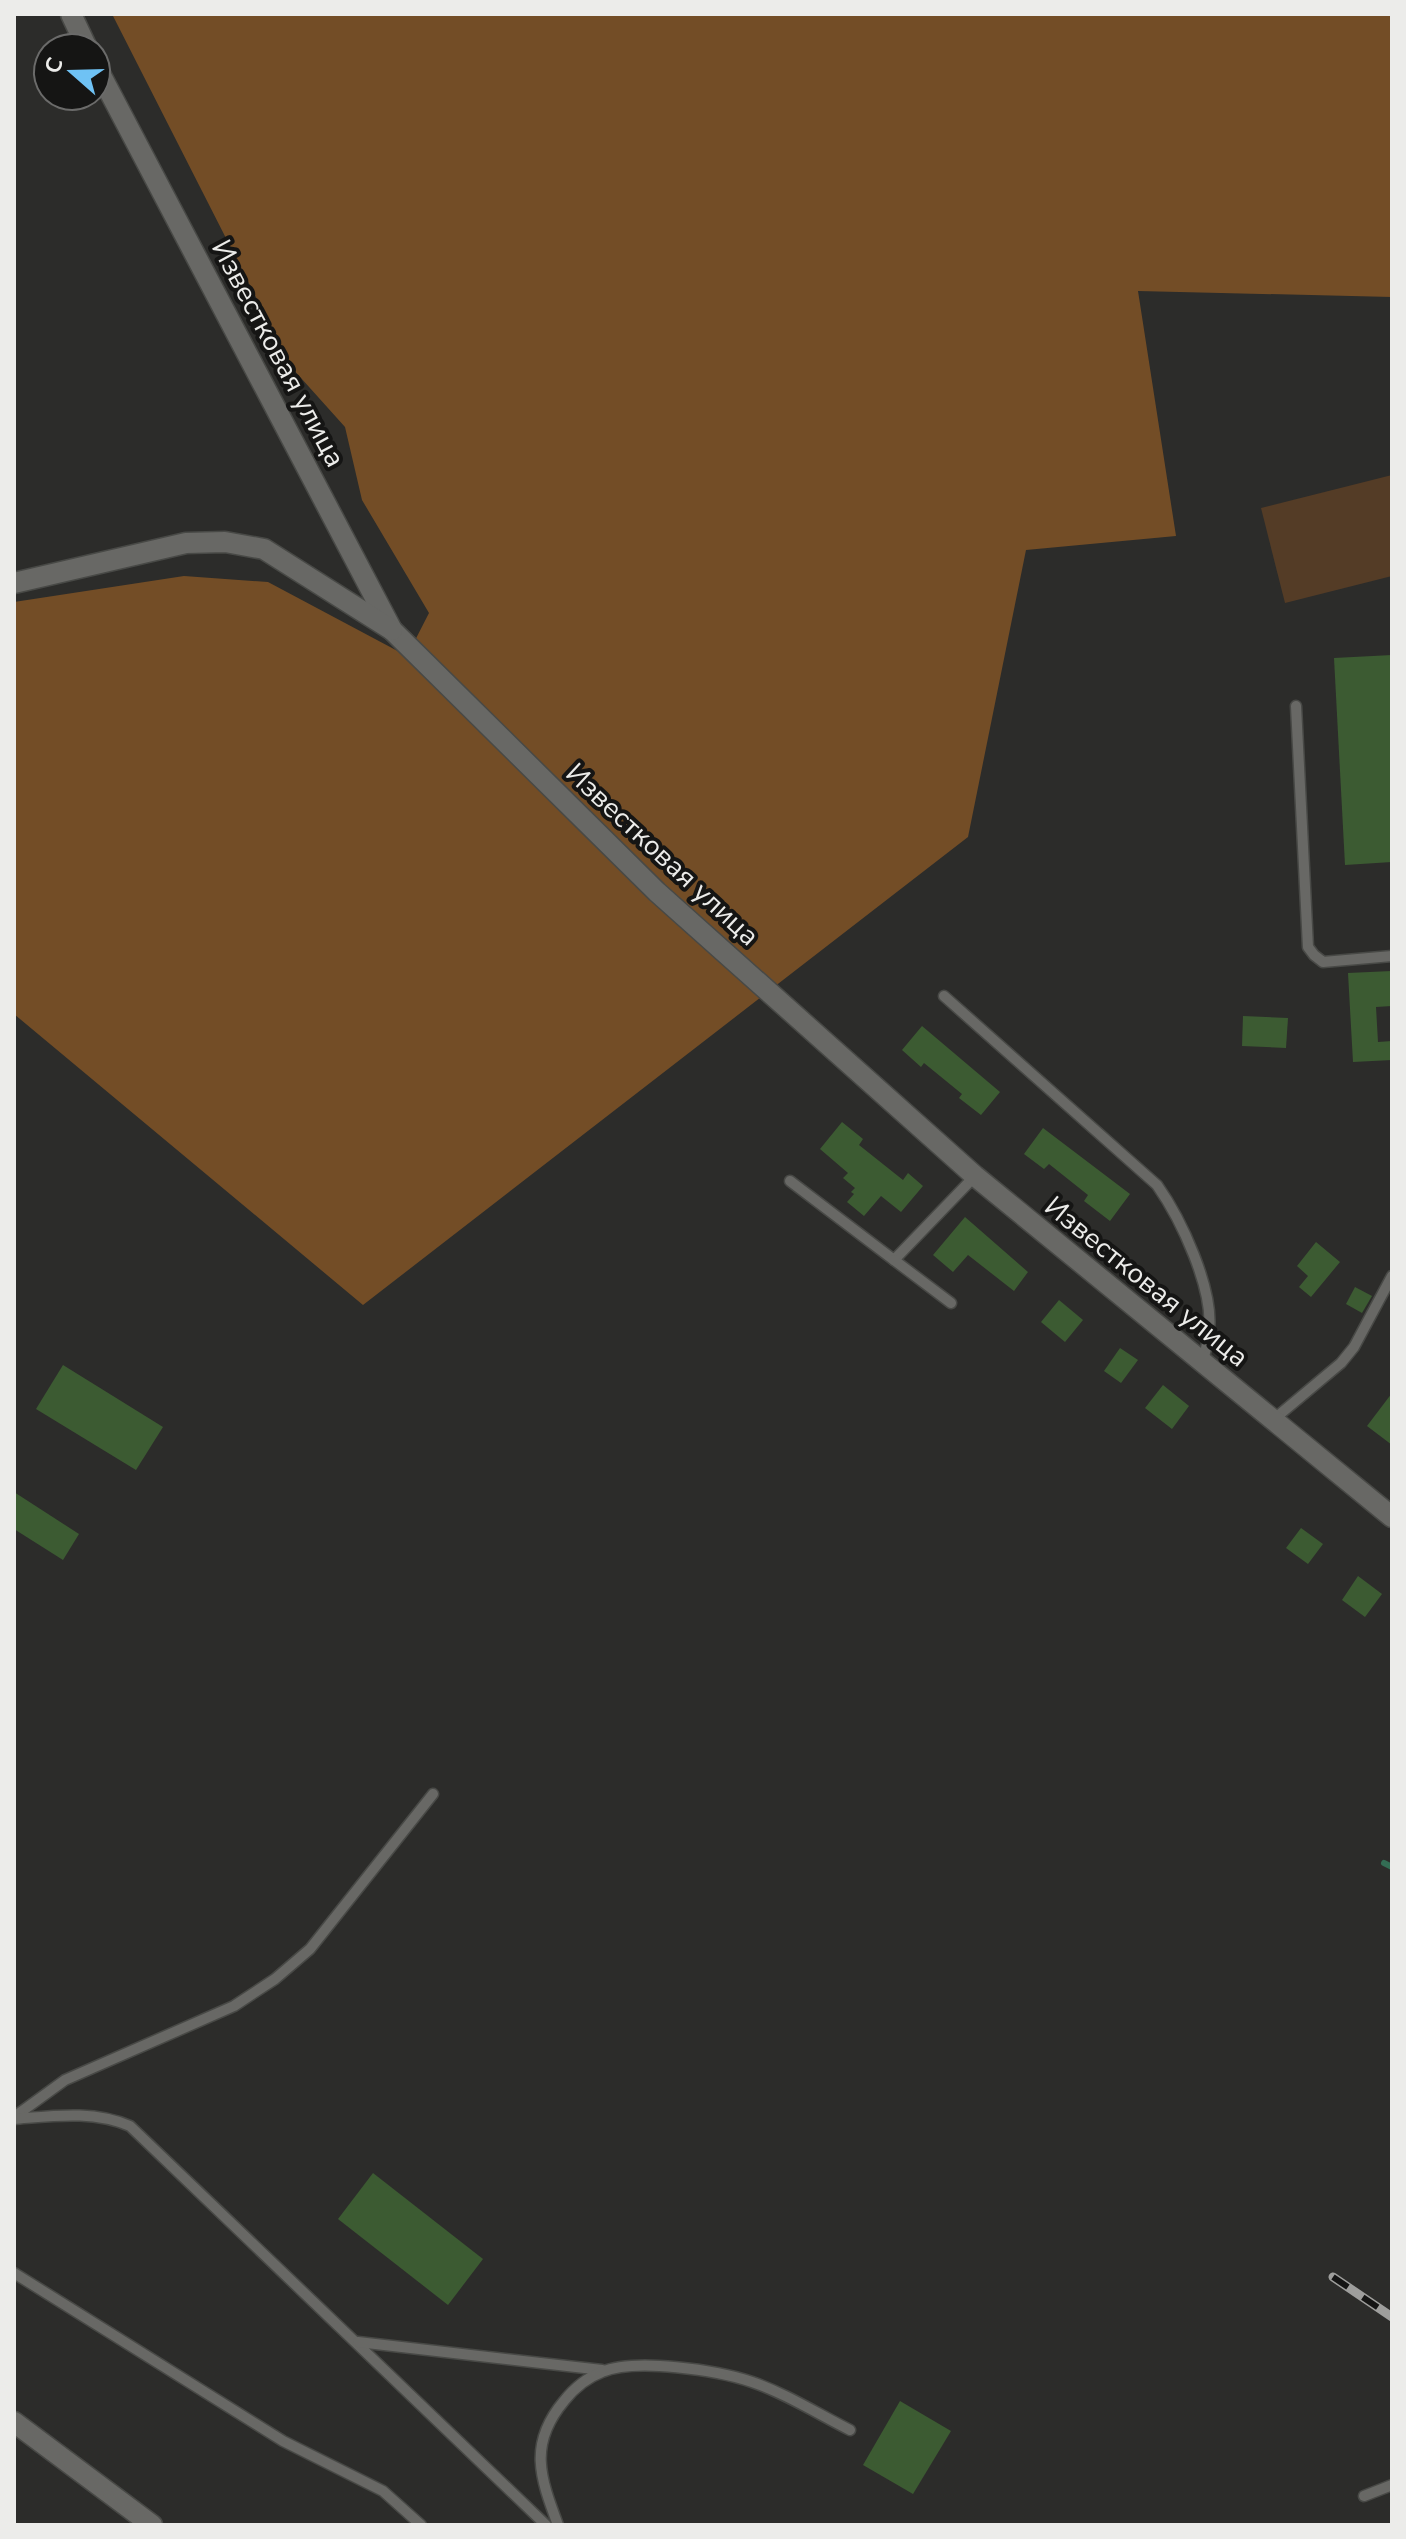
<svg xmlns="http://www.w3.org/2000/svg" width="1406" height="2539" viewBox="0 0 1406 2539" font-family="'Nunito Sans',sans-serif">
<rect width="100%" height="100%" fill="#2c2c2a"/>
<!-- green -->
<path fill="#543c26" d="M1392,475V576L1285,603L1261,508Z"/>
<!-- forest -->
<path fill="#734d26" d="M112,14H1392V297L1138,291L1176,536L1026,550L968,837L363,1305L14,1014V602L184,576L268,582L407,656L429,613L362,500L345,427L292,368Z"/>
<g fill="none" stroke-linecap="round" stroke-linejoin="round">
<!-- stream -->
<path stroke="#336d54" stroke-width="6" d="M1384,1863L1392,1867"/>
</g>
<!-- building -->
<g fill="#3c5b32">
<path d="M1392,655V862L1345,865L1334,658Z"/>
<path d="M1392,971V1006L1376,1007L1378,1042L1392,1041V1060L1353,1062L1348,973Z"/>
<path d="M1243,1016L1288,1018L1286,1048L1242,1046Z"/>
<path d="M922,1026L1000,1092L981,1115L959,1098L962,1094L924,1063L921,1067L902,1050Z"/>
<path d="M842,1122L863,1139L859,1145L903,1180L908,1173L923,1186L901,1212L881,1196L864,1216L847,1202L854,1194L851,1192L855,1188L843,1178L848,1173L820,1149Z"/>
<path d="M1043,1128L1130,1194L1110,1221L1084,1201L1088,1195L1049,1164L1044,1169L1024,1154Z"/>
<path d="M965,1217L1028,1272L1014,1291L968,1255L953,1272L933,1255Z"/>
<path d="M1316,1242L1340,1262L1311,1297L1299,1287L1308,1276L1297,1266Z"/>
<path d="M1355,1287L1372,1296L1362,1313L1346,1304Z"/>
<path d="M1059,1300L1083,1320L1065,1342L1041,1322Z"/>
<path d="M1120,1348L1138,1360L1121,1383L1104,1371Z"/>
<path d="M63,1365L163,1427L136,1470L36,1409Z"/>
<path d="M1163,1385L1189,1406L1172,1429L1145,1408Z"/>
<path d="M1392,1393V1445L1367,1426Z"/>
<path d="M14,1492L79,1534L63,1560L14,1529Z"/>
<path d="M1301,1528L1323,1544L1308,1564L1286,1548Z"/>
<path d="M1358,1576L1382,1594L1365,1617L1342,1600Z"/>
<path d="M373,2173L483,2259L448,2305L338,2219Z"/>
<path d="M900,2401L951,2431L913,2494L863,2465Z"/>
</g>
<g fill="none" stroke-linecap="round" stroke-linejoin="round">
<!-- service casing -->
<g stroke="#484946" stroke-width="13">
<g id="service">
<path d="M1296,706L1308,947L1314,955L1323,962L1392,956"/>
<path d="M944,996L1157,1185C1181,1219 1214,1289 1209,1331C1208,1342 1205,1352 1203,1362"/>
<path d="M790,1181L894,1260L975,1176"/>
<path d="M894,1260L951,1303"/>
<path d="M1273,1420L1341,1363L1354,1347L1392,1276"/>
<path d="M14,2117L65,2080L234,2006L275,1979L310,1949L433,1794"/>
<path d="M14,2119C53,2116 93,2110 130,2126L546,2525"/>
<path d="M14,2273L283,2441L383,2491L421,2525"/>
<path d="M358,2342L602,2370"/>
<path d="M1364,2496L1392,2485"/>
<path d="M558,2525C540,2477 528,2444 564,2401C575,2387 586,2378 602,2372C635,2358 717,2370 752,2382C785,2393 818,2414 850,2430"/>
</g>
</g>
<!-- minor casing -->
<g stroke="#484946" stroke-width="23">
<g id="minor">
<path d="M71,14L87,48"/>
<path d="M96,66L392,630L657,892L975,1176L1392,1517"/>
<path d="M14,583L186,543L225,542L264,549L392,630"/>
<path d="M14,2422L152,2525"/>
</g>
</g>
<!-- service -->
<use href="#service" stroke="#686865" stroke-width="10"/>
<!-- minor -->
<use href="#minor" stroke="#686865" stroke-width="20"/>
<!-- rail casing -->
<g stroke="#9e9e9c" stroke-width="9">
<path id="rail" d="M1333,2277L1392,2317"/>
</g>
<!-- rail -->
<use href="#rail" stroke="#151514" stroke-width="6" stroke-dasharray="18" stroke-linecap="butt"/>
</g>
<g text-anchor="middle" stroke-width="8" stroke-linejoin="round" paint-order="stroke">
<!-- street labels -->
<g font-size="28" fill="#ececea" stroke="#151514">
<text transform="translate(279 353) rotate(62)" y="10">Известковая улица</text>
<text transform="translate(663 854) rotate(43)" y="10">Известковая улица</text>
<text transform="translate(1147 1281) rotate(39)" y="10">Известковая улица</text>
</g>
</g>
<!-- border -->
<rect width="1406" height="2539" fill="none" stroke="#ececea" stroke-width="32"/>
<!-- north arrow -->
<g transform="translate(72 72) rotate(290)"><circle r="38" fill="#151514" stroke="#6b6b6a" stroke-width="2"/>
<path d="M0-6L14 30L0 20L-14 30Z" fill="#6fc2f4"/>
<text y="-12" font-size="22" font-weight="bold" text-anchor="middle" fill="#ececea">С</text>
</g>
</svg>
